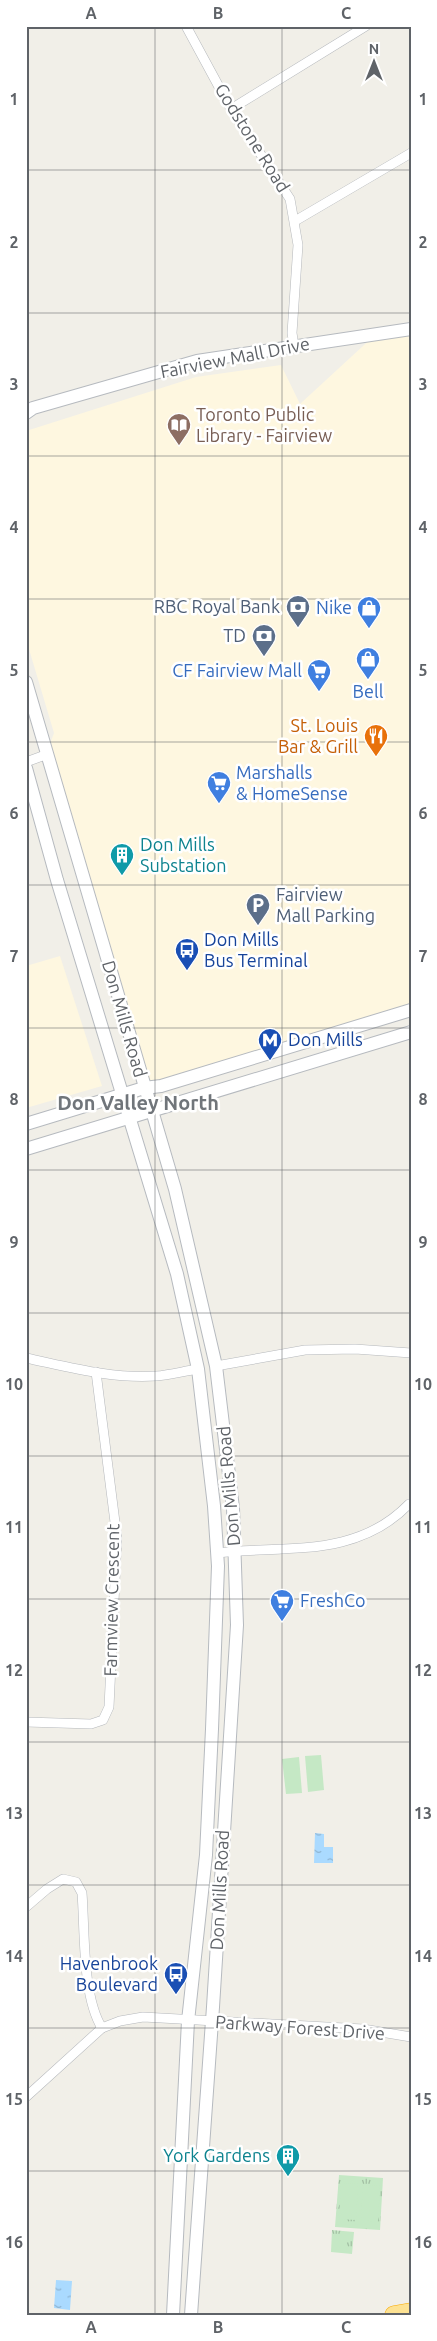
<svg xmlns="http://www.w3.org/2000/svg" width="437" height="2341" viewBox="0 0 437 2341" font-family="Ubuntu,sans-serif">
<defs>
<pattern id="park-tufts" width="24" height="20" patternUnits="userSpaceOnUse" patternTransform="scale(1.25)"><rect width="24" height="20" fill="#c5e8c5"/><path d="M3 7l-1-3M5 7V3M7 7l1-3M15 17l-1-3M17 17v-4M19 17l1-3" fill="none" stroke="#a3c0a4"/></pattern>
<pattern id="water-ripples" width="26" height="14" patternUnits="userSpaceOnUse" patternTransform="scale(1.25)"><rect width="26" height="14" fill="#aadaff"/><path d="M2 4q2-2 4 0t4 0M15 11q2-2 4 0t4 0" fill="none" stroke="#8eb4d2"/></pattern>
</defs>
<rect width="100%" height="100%" fill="#f1efe8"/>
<!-- commercial -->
<g fill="#fef7e0">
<path d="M411,329V1010L144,1088L48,749L54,733L26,639V431L196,377L281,365L300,404L376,334Z"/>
<path d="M60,956L102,1086L26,1108V966Z"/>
</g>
<!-- park -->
<g fill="url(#park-tufts)">
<path d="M339,2175L383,2178L380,2230L335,2227Z"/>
<path d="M332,2230L354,2232L352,2254L331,2252Z"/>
</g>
<!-- pitch -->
<g fill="#c5e8c5">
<path d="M321,1755L324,1790L308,1792L305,1756Z"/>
<path d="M299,1757L302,1793L286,1794L282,1759Z"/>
<path d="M341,2183L358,2184L356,2220L339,2219Z"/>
<path d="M363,2185L380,2186L378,2222L361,2220Z"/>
</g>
<!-- water -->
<g fill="url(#water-ripples)">
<path d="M315,1833L324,1834V1847H333V1863H314Z"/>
<path d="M56,2280L72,2281L70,2310L54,2308Z"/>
</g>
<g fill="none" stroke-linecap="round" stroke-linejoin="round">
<!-- street casing -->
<g stroke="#b5b8bc" stroke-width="10">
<g id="street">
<path d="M186,26L231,109L290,199L298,245L292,333L294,346"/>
<path d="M231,109L366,26"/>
<path d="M295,221L411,153"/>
<path d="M26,762L48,754"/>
<path d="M26,1358C69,1367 112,1379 156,1376C170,1375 184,1371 198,1369"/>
<path d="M216,1366L305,1350L355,1349L411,1353"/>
<path d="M217,1553C285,1545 356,1559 409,1504"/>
<path d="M26,1722L91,1724L103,1720L109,1707L117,1538L96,1372"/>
<path d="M26,1907L47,1889L63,1879L76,1882L82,1893C85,1931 82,1996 102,2028"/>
<path d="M26,2097L102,2028L120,2021L143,2017L363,2029L411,2037"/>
</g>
</g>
<!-- secondary casing -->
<g stroke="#b6babf" stroke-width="14">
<g id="secondary">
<path d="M26,413L33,408L197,361L411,329"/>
<path d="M26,682L175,1189L216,1366L233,1508L237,1625L213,2007L191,2315"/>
<path d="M26,768L57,880L177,1274L198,1369L214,1506L218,1566L212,1729L206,1855L188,2021L173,2315"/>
<path d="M26,1124L144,1088L161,1086L411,1010"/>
<path d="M26,1149L411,1032"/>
</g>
</g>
<!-- highway casing -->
<g stroke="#f9ab00" stroke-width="19">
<path id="highway" d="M394,2315L411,2312"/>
</g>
<!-- street -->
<use href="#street" stroke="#fff" stroke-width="9"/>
<!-- secondary -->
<use href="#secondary" stroke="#fff" stroke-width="12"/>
<!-- highway -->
<use href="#highway" stroke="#fde293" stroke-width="18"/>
</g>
<!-- grid -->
<path fill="none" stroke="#5f6368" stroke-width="1" stroke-opacity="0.55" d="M155,26V2315M282,26V2315M26,170H411M26,313H411M26,456H411M26,599H411M26,742H411M26,885H411M26,1028H411M26,1170H411M26,1313H411M26,1456H411M26,1599H411M26,1742H411M26,1885H411M26,2028H411M26,2171H411"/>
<!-- icons -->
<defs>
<g id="library-pin" transform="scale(1.25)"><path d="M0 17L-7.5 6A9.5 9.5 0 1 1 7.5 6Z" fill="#8d6e63" stroke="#fff"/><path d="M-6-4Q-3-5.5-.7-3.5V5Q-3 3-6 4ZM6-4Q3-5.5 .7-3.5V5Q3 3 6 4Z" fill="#fff"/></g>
<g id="bank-pin" transform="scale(1.25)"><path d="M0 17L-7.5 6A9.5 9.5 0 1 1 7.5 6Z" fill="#5c6f8a" stroke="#fff"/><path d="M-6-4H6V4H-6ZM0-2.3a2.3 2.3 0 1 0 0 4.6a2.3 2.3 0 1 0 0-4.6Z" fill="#fff"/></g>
<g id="shop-pin" transform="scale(1.25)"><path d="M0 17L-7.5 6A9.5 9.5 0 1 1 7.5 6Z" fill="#3f7fe0" stroke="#fff"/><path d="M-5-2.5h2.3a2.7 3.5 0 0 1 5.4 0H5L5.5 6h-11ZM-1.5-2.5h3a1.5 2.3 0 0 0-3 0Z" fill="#fff"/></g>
<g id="supermarket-pin" transform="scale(1.25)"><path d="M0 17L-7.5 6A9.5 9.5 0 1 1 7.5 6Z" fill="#3f7fe0" stroke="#fff"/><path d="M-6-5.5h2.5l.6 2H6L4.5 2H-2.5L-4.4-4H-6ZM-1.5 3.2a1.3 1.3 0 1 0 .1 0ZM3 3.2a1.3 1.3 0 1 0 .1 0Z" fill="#fff"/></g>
<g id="restaurant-pin" transform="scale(1.25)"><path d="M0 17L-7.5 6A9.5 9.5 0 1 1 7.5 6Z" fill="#e8710a" stroke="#fff"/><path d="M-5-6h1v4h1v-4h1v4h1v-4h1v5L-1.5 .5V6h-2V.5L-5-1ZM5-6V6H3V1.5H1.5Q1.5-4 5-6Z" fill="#fff"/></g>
<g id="building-pin" transform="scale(1.25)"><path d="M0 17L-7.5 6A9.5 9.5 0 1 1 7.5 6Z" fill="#0f9aa8" stroke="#fff"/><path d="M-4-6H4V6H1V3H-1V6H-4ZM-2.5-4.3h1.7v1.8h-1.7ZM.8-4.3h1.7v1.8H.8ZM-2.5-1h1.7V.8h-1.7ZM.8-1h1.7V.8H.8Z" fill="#fff"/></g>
<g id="parking-pin" transform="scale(1.25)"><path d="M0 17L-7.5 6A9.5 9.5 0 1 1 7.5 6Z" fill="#5c6f8a" stroke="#fff"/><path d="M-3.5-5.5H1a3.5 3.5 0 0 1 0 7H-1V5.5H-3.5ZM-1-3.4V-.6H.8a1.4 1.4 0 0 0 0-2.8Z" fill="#fff"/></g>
<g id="bus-pin" transform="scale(1.25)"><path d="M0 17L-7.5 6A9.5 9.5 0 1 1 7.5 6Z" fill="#1a4fb4" stroke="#fff"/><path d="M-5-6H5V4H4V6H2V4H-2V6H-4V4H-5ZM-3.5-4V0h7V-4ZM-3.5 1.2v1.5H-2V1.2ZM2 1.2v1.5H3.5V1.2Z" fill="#fff"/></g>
<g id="metro-pin" transform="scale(1.25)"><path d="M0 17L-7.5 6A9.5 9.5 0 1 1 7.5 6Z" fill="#1a4fb4" stroke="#fff"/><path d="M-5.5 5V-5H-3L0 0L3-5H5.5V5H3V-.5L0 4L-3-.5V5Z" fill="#fff"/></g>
</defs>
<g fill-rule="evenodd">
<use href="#library-pin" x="179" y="425"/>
<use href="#bank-pin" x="298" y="607"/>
<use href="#shop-pin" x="369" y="608"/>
<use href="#bank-pin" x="264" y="636"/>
<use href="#shop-pin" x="368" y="659"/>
<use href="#supermarket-pin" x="319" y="671"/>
<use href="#restaurant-pin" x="376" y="736"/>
<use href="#supermarket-pin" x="219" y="783"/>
<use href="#building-pin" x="122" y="855"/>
<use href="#parking-pin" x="258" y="905"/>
<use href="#bus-pin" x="187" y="950"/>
<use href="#metro-pin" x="270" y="1040"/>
<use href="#supermarket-pin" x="282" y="1601"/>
<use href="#bus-pin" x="176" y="1974"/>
<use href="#building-pin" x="288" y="2156"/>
</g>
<g text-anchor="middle" stroke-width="5" stroke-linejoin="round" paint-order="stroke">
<!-- street labels -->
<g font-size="18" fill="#5f6368" stroke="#fff">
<text transform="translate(252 138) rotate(58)" y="6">Godstone Road</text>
<text transform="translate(235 358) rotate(-11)" y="6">Fairview Mall Drive</text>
<text transform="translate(124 1019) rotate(74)" y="6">Don Mills Road</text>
<text transform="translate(229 1486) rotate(-95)" y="6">Don Mills Road</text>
<text transform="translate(112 1600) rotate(-89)" y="6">Farmview Crescent</text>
<text transform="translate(220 1890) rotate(-87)" y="6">Don Mills Road</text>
<text transform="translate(300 2028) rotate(4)" y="6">Parkway Forest Drive</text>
</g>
<!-- education labels -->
<g font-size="18" fill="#785e54" stroke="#fff" text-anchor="start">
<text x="196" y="421">Toronto Public<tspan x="196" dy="21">Library - Fairview</tspan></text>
</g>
<!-- service labels -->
<g font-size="18" fill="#4e5e75" stroke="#fff" text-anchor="end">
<text x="280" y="613">RBC Royal Bank</text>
<text x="246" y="642">TD</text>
<text x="276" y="901" text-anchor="start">Fairview<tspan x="276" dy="21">Mall Parking</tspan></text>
</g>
<!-- shop labels -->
<g font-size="18" fill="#366cbe" stroke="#fff" text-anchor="end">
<text x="352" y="614">Nike</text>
<text x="302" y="677">CF Fairview Mall</text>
<text x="368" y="698" text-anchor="middle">Bell</text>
<text x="236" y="779" text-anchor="start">Marshalls<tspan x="236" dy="21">&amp; HomeSense</tspan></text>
<text x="300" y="1607" text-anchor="start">FreshCo</text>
</g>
<!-- food labels -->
<g font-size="18" fill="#c56008" stroke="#fff" text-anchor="end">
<text x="358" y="732">St. Louis<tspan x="358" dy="21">Bar &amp; Grill</tspan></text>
</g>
<!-- culture labels -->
<g font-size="18" fill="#0d838f" stroke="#fff" text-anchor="start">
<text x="140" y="851">Don Mills<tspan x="140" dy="21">Substation</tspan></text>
<text x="270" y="2162" text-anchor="end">York Gardens</text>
</g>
<!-- transit labels -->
<g font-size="18" fill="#164399" stroke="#fff" text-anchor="start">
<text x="204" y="946">Don Mills<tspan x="204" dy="21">Bus Terminal</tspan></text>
<text x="288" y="1046">Don Mills</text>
<text x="158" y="1970" text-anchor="end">Havenbrook<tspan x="158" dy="21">Boulevard</tspan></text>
</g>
<!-- quarter labels -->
<g font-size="20" font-weight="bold" fill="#70757a" stroke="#fff">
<text x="138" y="1110">Don Valley North</text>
</g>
</g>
<!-- border -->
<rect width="437" height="2341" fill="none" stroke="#ffffff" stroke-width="55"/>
<!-- north arrow -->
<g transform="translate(374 62)" stroke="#ffffff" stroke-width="4" paint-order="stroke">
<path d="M0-4L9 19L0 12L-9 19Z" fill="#5f6368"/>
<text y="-8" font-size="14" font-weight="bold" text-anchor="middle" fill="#5f6368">N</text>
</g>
<rect x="28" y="28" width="382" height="2286" fill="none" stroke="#5f6368" stroke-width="2"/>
<g font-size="16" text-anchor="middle" font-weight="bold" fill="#5f6368">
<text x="91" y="19">A</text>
<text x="218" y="19">B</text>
<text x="346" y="19">C</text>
<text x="14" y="105">1</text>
<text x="423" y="105">1</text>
<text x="14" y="248">2</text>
<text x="423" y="248">2</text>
<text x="14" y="390">3</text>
<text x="423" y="390">3</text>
<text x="14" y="533">4</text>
<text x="423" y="533">4</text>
<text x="14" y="676">5</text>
<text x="423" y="676">5</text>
<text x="14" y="819">6</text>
<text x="423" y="819">6</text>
<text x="14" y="962">7</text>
<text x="423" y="962">7</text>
<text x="14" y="1105">8</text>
<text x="423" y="1105">8</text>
<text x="14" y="1248">9</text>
<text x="423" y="1248">9</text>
<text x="14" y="1390">10</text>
<text x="423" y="1390">10</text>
<text x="14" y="1533">11</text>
<text x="423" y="1533">11</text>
<text x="14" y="1676">12</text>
<text x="423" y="1676">12</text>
<text x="14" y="1819">13</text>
<text x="423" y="1819">13</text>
<text x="14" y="1962">14</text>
<text x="423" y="1962">14</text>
<text x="14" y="2105">15</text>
<text x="423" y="2105">15</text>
<text x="14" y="2248">16</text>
<text x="423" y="2248">16</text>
<text x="91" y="2333">A</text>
<text x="218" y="2333">B</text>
<text x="346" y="2333">C</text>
</g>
</svg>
